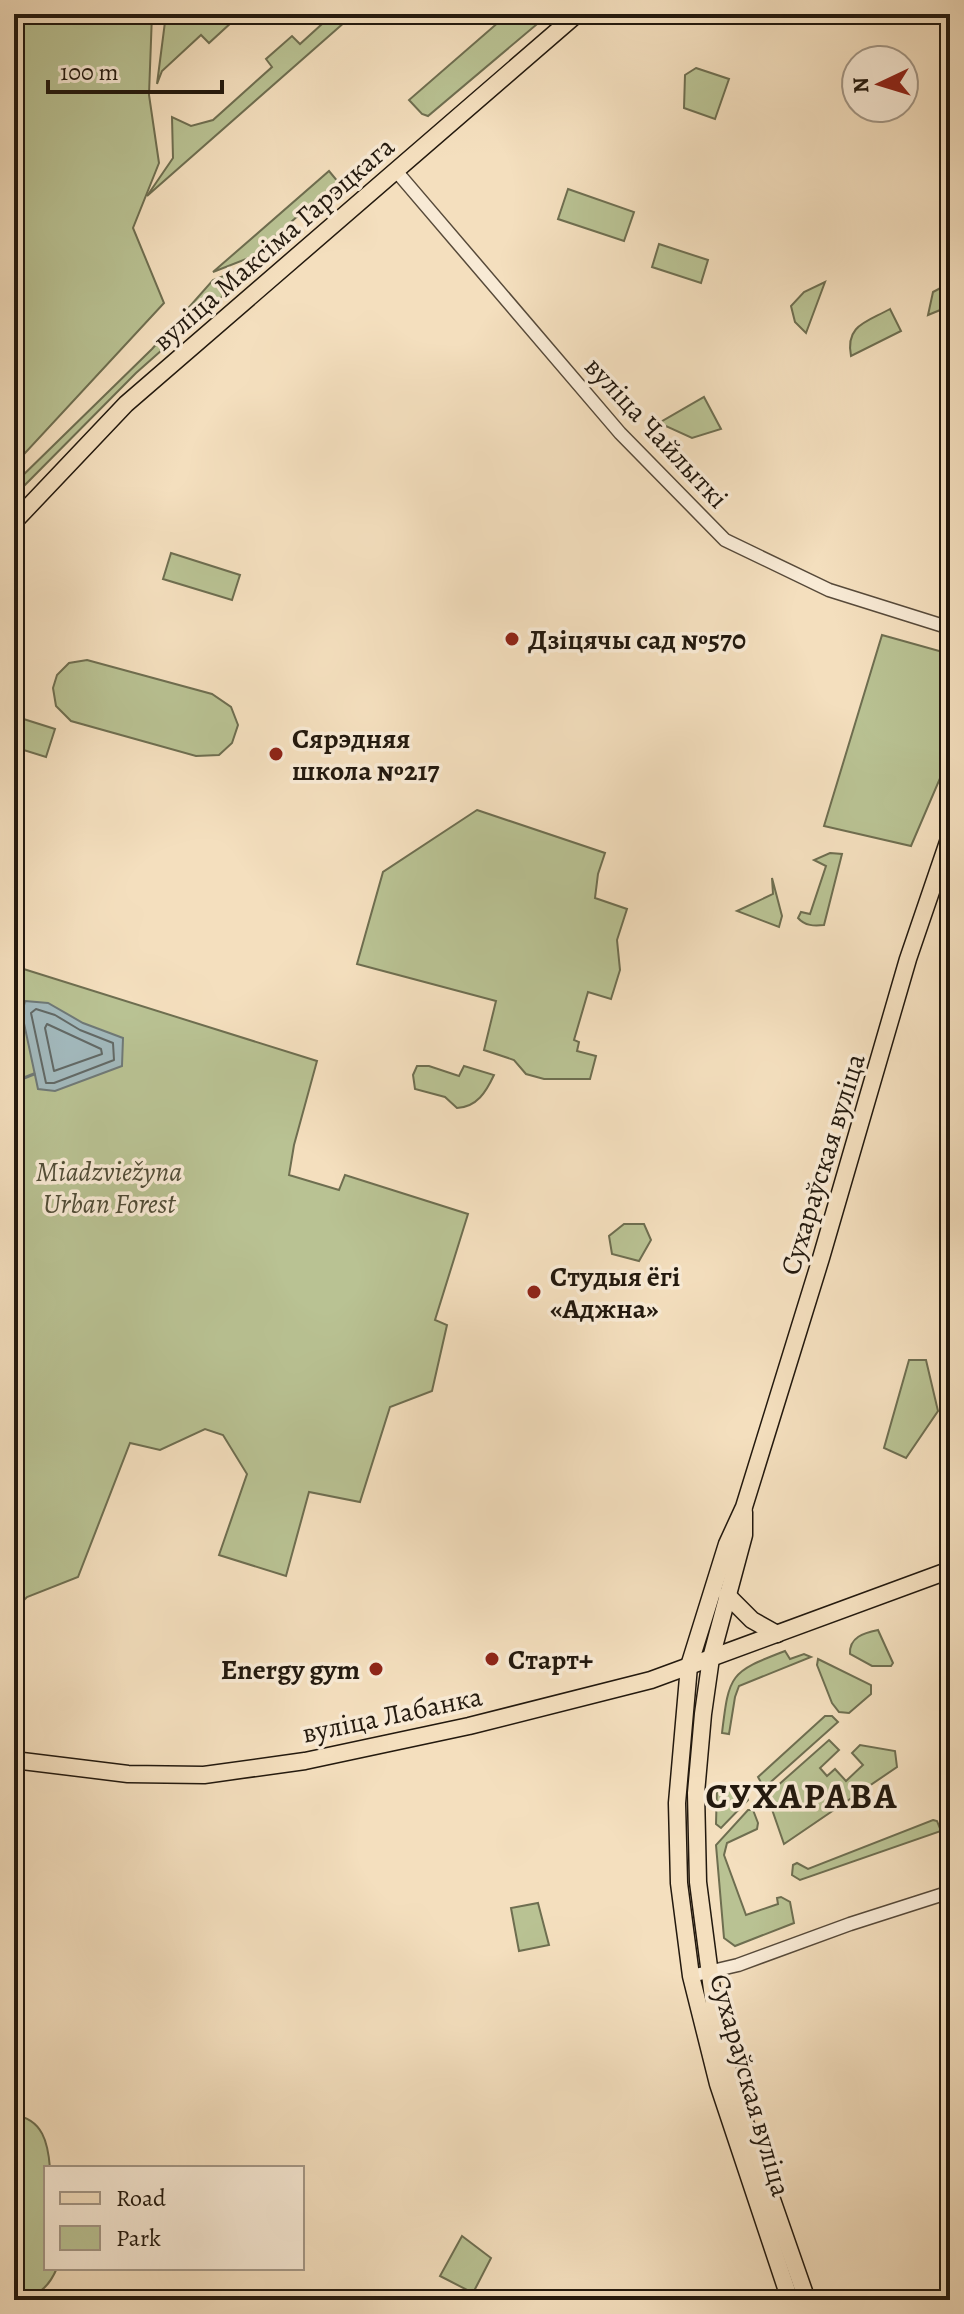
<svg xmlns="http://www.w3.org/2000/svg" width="964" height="2314" viewBox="0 0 964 2314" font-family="Alegreya,serif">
<rect width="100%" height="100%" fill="#f4dfbe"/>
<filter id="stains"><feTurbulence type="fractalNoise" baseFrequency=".0025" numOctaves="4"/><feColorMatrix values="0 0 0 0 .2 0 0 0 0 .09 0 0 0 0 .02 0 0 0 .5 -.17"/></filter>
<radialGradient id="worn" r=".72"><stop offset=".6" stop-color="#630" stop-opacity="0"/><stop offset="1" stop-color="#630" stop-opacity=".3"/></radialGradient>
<!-- green -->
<g fill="#b9c293" stroke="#6e6e50" stroke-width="2">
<path d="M14,14H152L149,95L159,163L133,228L164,303L14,465Z"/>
<path d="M166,14L231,18L233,21L209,43L201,35L162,71L157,84Z"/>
<path d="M333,14H354L147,196L173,158L172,117L191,126L213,120L272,67L266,59L292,36L300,44Z"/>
<path d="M508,14H549L428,116L422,114L409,100Z"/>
<path d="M696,68L729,79L715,119L684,108L685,75Z"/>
<path d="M329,171L339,183L302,212L254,256L213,272Z"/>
<path d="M568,189L634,212L624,241L558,219Z"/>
<path d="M659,244L708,260L701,283L652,267Z"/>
<path d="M247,267L251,271L136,373L14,496V484L152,349L213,280Z"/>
<path d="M825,282L806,333L795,322L791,306L804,292Z"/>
<path d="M950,283V306L928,315L933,292Z"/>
<path d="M890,309L901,331L851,356C845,325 867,322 890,309Z"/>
<path d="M704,397L721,429L692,438L659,423Z"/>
<path d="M171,553L240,575L232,600L163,579Z"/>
<path d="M882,635L950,654V755L911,846L824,826Z"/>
<path d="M87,660L212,694L231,707L238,725L232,743L219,755L196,756L71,721L56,706L53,688L57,675L69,663Z"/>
<path d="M14,716L55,729L46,757L14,747Z"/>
<path d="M477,810L605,853L598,874L595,898L627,909L617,940L620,970L611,999L588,992L574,1040L579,1042L577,1051L596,1056L590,1079H544L526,1074L514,1060L484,1050L496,1001L357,964L383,872Z"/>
<path d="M830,853L842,854L824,925C814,926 805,926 798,918L801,912L810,914L826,866L814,860Z"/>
<path d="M772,878L782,916L779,927L737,911L773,894Z"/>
<path d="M14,966L317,1061L294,1145L289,1175L339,1190L345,1175L468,1214L435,1320L447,1325L432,1391L390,1407L360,1502L309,1492L286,1576L219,1555L247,1474L223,1435L205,1429L160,1450L130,1443L78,1577L27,1597L14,1610Z"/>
<path d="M417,1066H429L459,1076L464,1066L494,1075C486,1092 477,1107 457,1108L445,1097L415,1089L413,1075Z"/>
<path d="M624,1224H644L651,1240L639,1261L612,1254L609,1236Z"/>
<path d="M909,1360H926L938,1411L906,1458L884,1448Z"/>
<path d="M878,1630L893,1663L891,1666H872L850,1654C849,1637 864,1633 878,1630Z"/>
<path d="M785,1651L790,1659L804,1654L811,1657L739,1686L735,1697L729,1734L722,1733C729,1674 730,1672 785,1651Z"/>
<path d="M818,1659L871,1685V1694L849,1713L839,1712L832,1703L817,1665Z"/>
<path d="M825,1716H832L838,1722L764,1788L758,1777Z"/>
<path d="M829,1740L839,1750L820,1768L827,1776L835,1769L846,1781L863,1765L852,1753L860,1745L895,1751L897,1767L784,1844L767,1795Z"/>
<path d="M717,1786L744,1790L748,1800L721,1828L716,1824Z"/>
<path d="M748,1810H753L758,1823L757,1829L727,1843L724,1855L746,1915L778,1904L777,1898L781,1897L790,1902L794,1923L735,1946L724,1938L716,1845Z"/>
<path d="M933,1820L937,1821L941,1831L800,1880L792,1875L793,1865L797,1863L808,1869Z"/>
<path d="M538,1903L549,1945L519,1951L511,1908Z"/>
<path d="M14,2115C43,2119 48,2143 50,2168H46V2268H57C49,2287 38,2297 17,2299L14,2297Z"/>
<path d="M462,2236L491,2258L473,2293L440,2276Z"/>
</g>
<!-- water -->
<path fill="#a2b9bd" stroke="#6f7977" stroke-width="2" d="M25,1001L48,1003L83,1023L123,1038L122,1066L55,1091L38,1089L22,1014Z"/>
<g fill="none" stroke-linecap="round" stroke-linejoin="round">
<!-- shore -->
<g stroke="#626966" stroke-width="2">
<path d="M36,1009L55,1015L80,1030L113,1043L114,1060L54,1083H46L31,1013Z"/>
<path d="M47,1024L101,1049L102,1054L54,1071L45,1028Z"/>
</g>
<!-- stream -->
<path stroke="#6f7977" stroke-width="3" d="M14,1082L34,1074"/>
<!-- minor casing -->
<g stroke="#574a3a" stroke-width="15">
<g id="minor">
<path d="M397,172L620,433L725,540L829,590L950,628"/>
<path d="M691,1976L738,1965L850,1924L950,1892"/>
</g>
</g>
<!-- major casing -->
<g stroke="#23190e" stroke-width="19">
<g id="major">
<path d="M14,522L126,404L577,14"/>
<path d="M744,1512V1535L711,1658L703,1714L696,1793L698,1882L715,2013L730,2079L807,2300"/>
<path d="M727,1595L752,1620L777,1634"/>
<path d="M14,1760L128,1774L204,1775L305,1761L469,1726L651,1680L950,1570"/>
<path d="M790,2300L718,2084L691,1976L679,1883L677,1803L689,1666L727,1544L744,1507L821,1258L908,959L950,836"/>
</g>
</g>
<!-- minor -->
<use href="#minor" stroke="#f8ead5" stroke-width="12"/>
<!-- major -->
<use href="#major" stroke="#f4dfbe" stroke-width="16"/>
</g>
<!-- markers -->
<g fill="#8f2418" stroke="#f8ead5" stroke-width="3">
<circle cx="512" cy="639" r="8"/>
<circle cx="276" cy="754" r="8"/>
<circle cx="534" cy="1292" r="8"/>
<circle cx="492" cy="1659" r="8"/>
<circle cx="376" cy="1669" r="8"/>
</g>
<g text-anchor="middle" stroke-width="7" stroke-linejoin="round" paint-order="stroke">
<!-- street labels -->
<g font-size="28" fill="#23190e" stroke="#f8ead5">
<text transform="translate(273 243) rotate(-41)" y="10">вуліца Максіма Гарэцкага</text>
<text transform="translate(657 432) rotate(47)" y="10">вуліца Чайлыткі</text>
<text transform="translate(822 1164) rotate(-73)" y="10">Сухараўская вуліца</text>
<text transform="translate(392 1714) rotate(-12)" y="10">вуліца Лабанка</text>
<text transform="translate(751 2085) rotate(74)" y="10">Сухараўская вуліца</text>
</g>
<!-- poi labels -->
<g font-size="28" font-weight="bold" fill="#23190e" stroke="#f8ead5" text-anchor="start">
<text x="528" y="649">Дзіцячы сад №570</text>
<text x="292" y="748">Сярэдняя<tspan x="292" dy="32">школа №217</tspan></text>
<text x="550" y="1286">Студыя ёгі<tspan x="550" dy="32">«Аджна»</tspan></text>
<text x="508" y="1669">Старт+</text>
<text x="360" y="1679" text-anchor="end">Energy gym</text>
</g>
<!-- park labels -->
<g font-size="28" font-style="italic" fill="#504c36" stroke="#f8ead5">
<text x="109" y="1181">Miadzviežyna<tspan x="109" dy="32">Urban Forest</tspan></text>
</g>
<!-- district labels -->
<g font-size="36" font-weight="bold" letter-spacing="2" fill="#23190e" stroke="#f8ead5">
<text x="802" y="1808">СУХАРАВА</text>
</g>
</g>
<!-- margin -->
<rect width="964" height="2314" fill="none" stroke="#f4dfbe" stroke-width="48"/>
<rect x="16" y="16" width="932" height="2282" fill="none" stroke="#23190e" stroke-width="4"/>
<rect x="24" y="24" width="916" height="2266" fill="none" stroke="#23190e" stroke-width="2"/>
<!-- legend -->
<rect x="44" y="2166" width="260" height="104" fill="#f8ead5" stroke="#a39685" stroke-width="2"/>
<rect x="60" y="2192" width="40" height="12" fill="#f4dfbe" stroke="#a39685" stroke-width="2"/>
<text x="116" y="2206" font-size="24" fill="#23190e">Road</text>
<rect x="60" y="2226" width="40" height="24" fill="#b9c293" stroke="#a39685" stroke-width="2"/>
<text x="116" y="2246" font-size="24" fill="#23190e">Park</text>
<!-- north arrow -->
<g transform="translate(880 84) rotate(266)"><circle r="38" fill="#f8ead5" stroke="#a39685" stroke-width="2"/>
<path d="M0-6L14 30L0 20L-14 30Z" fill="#8f2418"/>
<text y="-12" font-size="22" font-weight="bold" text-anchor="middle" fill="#23190e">N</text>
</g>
<!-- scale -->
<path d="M48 80v12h174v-12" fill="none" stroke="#23190e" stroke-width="4"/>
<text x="60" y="80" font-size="24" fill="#23190e" stroke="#f8ead5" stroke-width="6" paint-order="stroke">100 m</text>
<rect width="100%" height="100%" filter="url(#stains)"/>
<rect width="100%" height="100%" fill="url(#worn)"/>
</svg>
